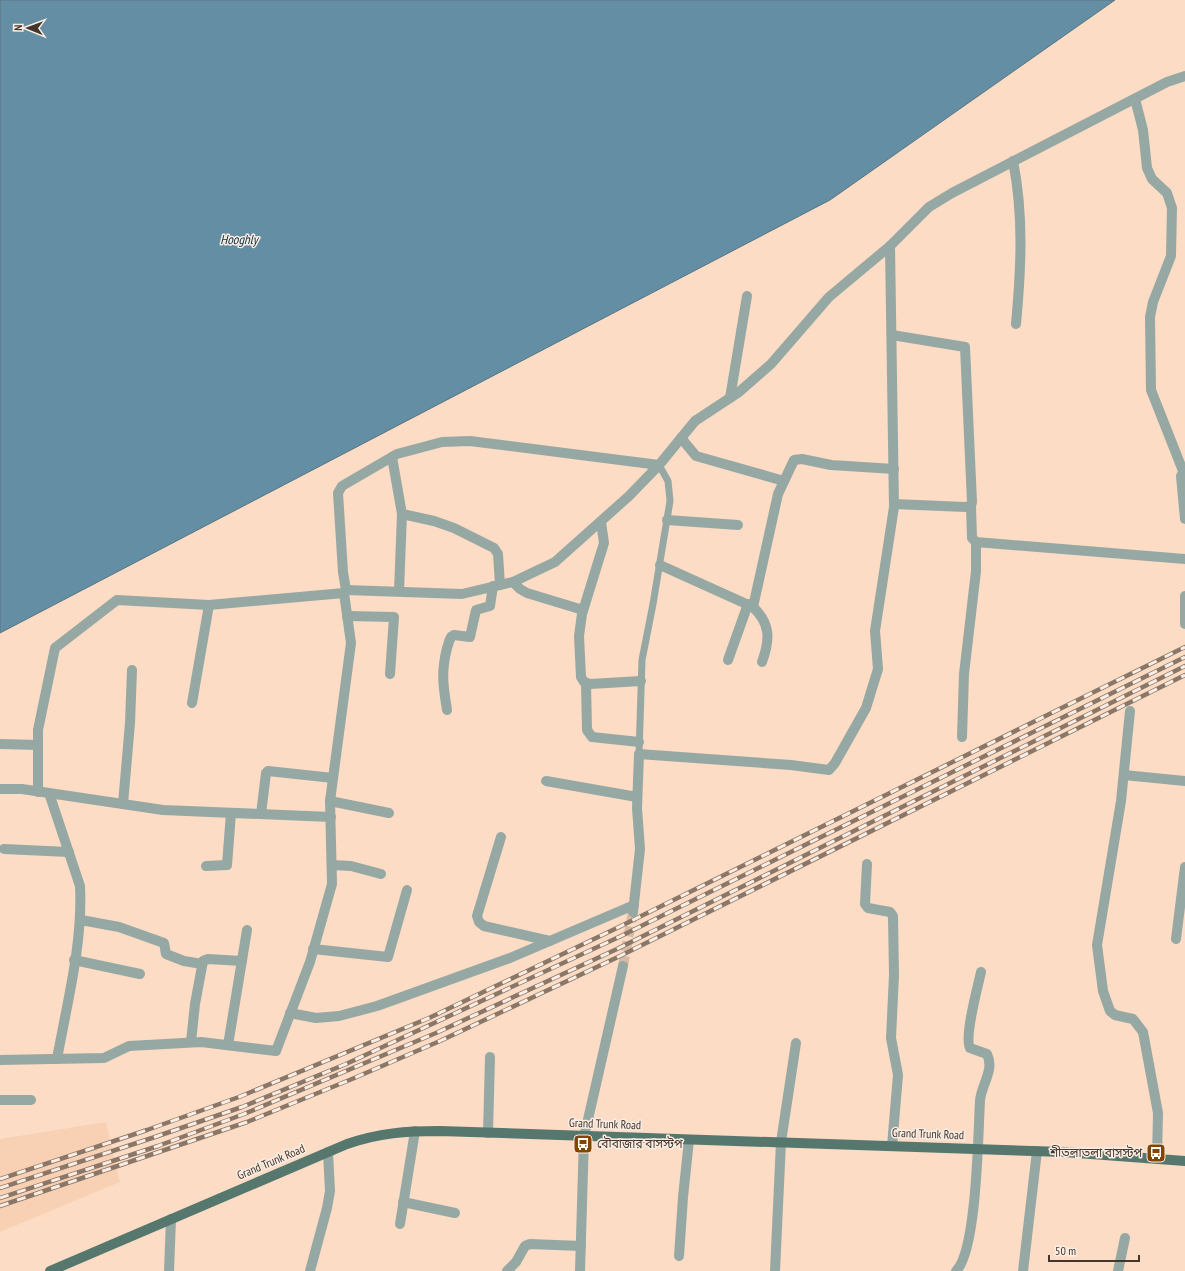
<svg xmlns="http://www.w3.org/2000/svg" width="1185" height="1271" viewBox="0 0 1185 1271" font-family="'PT Sans Narrow','Noto Sans Bengali',sans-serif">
<rect width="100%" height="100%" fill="#fcdcc4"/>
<!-- built -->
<path fill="#f8d1b5" d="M106,1122L120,1182L0,1232V1139Z"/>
<!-- water -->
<path fill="#648ea4" stroke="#5a7480" d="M0,0H1115L830,200L0,633Z"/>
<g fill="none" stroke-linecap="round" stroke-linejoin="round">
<!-- minor-tunnel -->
<path stroke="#d7bba6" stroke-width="10" stroke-dasharray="10 5" stroke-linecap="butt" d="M623,966L633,912"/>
<!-- service -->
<path stroke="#96a8a3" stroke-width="7" d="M639,754L642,660L653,604L670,501L668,481L659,465"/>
<!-- minor -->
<g stroke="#96a8a3" stroke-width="10">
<path d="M1135,99L1143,130L1147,168L1152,179L1167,193L1172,208L1171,256L1153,302L1150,317L1151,390L1183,471"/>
<path d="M1013,161C1024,216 1021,270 1016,324"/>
<path d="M892,335L965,347L972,502L971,506L965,507L894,504"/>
<path d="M730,398L747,296"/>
<path d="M681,438L696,456L784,481"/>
<path d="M392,457L402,514L399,591"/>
<path d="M1185,470L1181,476L1185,519"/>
<path d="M971,506L972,538L976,542L1185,559"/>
<path d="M402,514L434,521L454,528L494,548L498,554L500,585"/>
<path d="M667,520L738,525"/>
<path d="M601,522L604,543L582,614L579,636L581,677L584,682L590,684L641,681"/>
<path d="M660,565L753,607C771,624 770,640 762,662"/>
<path d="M513,582L520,589L527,593L583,610"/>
<path d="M346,590L343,572L338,493L342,486L397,454L442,442L470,441L659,465"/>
<path d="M1185,596V624"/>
<path d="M753,607L778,494L794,460L802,459L831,465L894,469"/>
<path d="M347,616L394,617L390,674"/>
<path d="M728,660L748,604"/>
<path d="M586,683L587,730L592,737L639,742"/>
<path d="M192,703L209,605"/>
<path d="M447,710C443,686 441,672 447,648C449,643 449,637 454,635L470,637L476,610L490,606L493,586"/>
<path d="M1130,711L1121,801L1097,945L1103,991L1110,1011L1115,1015L1133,1019L1143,1032L1158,1113L1157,1158"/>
<path d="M962,737L964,674L976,571V542"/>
<path d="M0,744L38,745"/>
<path d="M1124,775L1185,781"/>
<path d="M546,781L637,797"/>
<path d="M0,789H22L163,810L331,817"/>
<path d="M38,792V730L55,648L117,600L209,605L344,593"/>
<path d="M49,793L80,886C83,943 67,1003 57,1059"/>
<path d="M330,801L389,813"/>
<path d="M123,804L130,723L132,670"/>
<path d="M261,814L266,773L268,771L333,778"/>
<path d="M501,837L477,916L479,922L484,926L550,941"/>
<path d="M4,849L69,852"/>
<path d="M867,864L865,904L868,908L890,912L893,916L894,975L891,1038L898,1075L892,1146"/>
<path d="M332,865L351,866L381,874"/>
<path d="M206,866L227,865L231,813"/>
<path d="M633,912L640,849L637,808L639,754L791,765L829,770L835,763L866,708L878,669L875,631L894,507L890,246"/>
<path d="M81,920L119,927L164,943L166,954L184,961L202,964"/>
<path d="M1176,939L1185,867"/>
<path d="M313,949L388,957L407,890"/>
<path d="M74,960L140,974"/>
<path d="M290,1013L316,1018L339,1016L377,1006L510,958L634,905"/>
<path d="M191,1042L195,1004L203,961L208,959L242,961"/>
<path d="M228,1045L247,930"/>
<path d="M0,1100H31"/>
<path d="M488,1133L490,1057"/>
<path d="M403,1202L455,1213"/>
<path d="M400,1224L415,1131"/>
<path d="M679,1256L683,1197L689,1140"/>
<path d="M169,1271L171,1219"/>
<path d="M310,1271L327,1208L330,1191L328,1152"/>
<path d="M507,1271L516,1262L525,1246L530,1244L581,1246"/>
<path d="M580,1271L584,1137L623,966"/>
<path d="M775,1271L781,1142L796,1043"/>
<path d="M956,1271C977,1251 978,1134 980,1101C981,1085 995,1070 987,1054L970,1048C964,1037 978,986 981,972"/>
<path d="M1023,1271L1037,1151"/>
<path d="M1118,1271L1125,1238"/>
</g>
<!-- tertiary -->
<path stroke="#96a8a3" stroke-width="10" d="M0,1060L104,1058L129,1046L201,1042L276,1051L310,962L332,884L330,801L351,643L344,593L346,590L462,594L513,582L555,562L629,496L659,465L695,421L739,392L771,364L829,297L890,246L929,207L952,193L1167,82L1185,76"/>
<!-- primary -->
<path stroke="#56776e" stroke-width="10" d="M50,1271L347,1144C379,1133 406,1131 440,1131L1064,1152L1185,1161"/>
<!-- rail casing -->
<g stroke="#8b7768" stroke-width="4.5">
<g id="rail">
<path d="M0,1179L147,1130L239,1097L429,1018L619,927L1185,647"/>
<path d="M0,1188L155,1137L242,1107L346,1064L619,937L1185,657"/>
<path d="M0,1198L158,1146L244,1114L436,1033L617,949L1185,666"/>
<path d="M0,1206L247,1122L352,1079L440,1041L618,957L1185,675"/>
</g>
</g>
<!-- rail -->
<use href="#rail" stroke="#faede4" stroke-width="3" stroke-dasharray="9" stroke-linecap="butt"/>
</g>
<!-- icons -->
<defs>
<g id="bus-square" transform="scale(1)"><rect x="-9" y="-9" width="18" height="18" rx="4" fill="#814500" stroke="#faede4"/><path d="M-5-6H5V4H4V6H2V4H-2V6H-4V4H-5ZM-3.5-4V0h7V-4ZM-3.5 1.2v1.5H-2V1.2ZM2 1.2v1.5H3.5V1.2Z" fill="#fff"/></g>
</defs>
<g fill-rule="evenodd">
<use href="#bus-square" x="583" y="1144"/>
<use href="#bus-square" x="1156" y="1153"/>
</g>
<g text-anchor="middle" stroke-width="3" stroke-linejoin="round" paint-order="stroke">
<!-- street labels -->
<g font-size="12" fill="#43362d" stroke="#faede4">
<text transform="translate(605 1124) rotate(2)" y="4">Grand Trunk Road</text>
<text transform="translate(928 1134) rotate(2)" y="4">Grand Trunk Road</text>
<text transform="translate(271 1162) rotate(-23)" y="4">Grand Trunk Road</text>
</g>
<!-- poi labels -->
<g font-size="12" fill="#43362d" stroke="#faede4" text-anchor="start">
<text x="597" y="1148">বৌবাজার বাসস্টপ</text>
<text x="1142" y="1157" text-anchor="end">শীতলাতলা বাসস্টপ</text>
</g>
<!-- water labels -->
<g font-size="13" font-style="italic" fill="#052d3e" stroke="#faede4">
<text x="239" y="244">Hooghly</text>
</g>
</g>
<!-- north arrow -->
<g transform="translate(28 28) rotate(271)" stroke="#faede4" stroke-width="3" paint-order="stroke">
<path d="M0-3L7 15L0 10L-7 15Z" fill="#43362d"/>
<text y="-6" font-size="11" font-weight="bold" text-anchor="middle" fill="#43362d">N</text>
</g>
<!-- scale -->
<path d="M1049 1255v6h90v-6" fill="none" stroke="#43362d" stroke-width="2"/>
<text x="1055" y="1255" font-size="12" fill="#43362d" stroke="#faede4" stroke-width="3" paint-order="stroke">50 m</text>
</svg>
